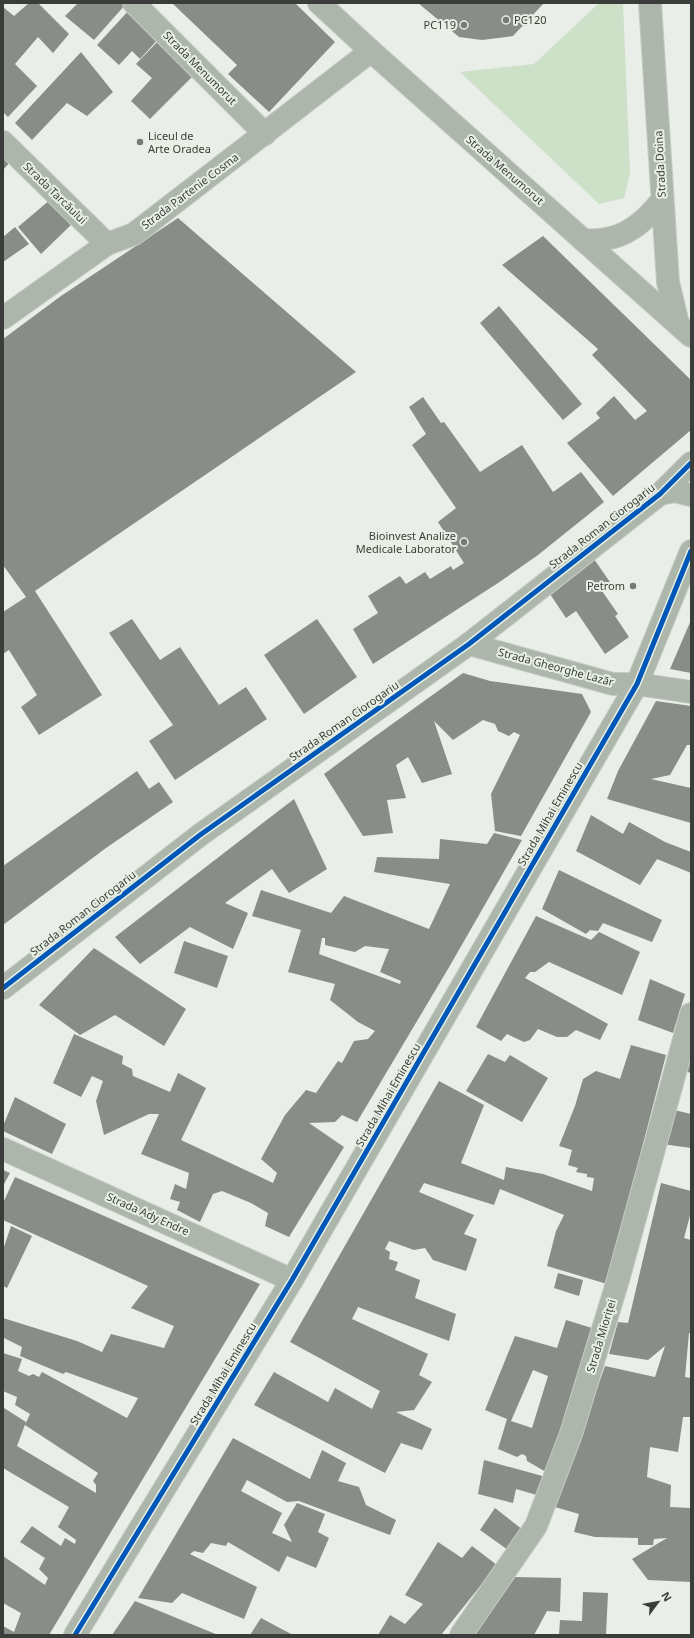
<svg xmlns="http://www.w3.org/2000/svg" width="694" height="1638" viewBox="0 0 694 1638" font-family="'Noto Sans',sans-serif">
<rect width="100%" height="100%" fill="#e9eee8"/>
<!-- green -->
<path fill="#cde0c8" d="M599,3H623L630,173L624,198L599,204L460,72L534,64Z"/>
<!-- building -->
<g fill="#898d88" fill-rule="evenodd">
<path d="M29,3H38L69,34L53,53L38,37L15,64L37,86L8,117L3,112V7L14,16Z"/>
<path d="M78,3H123L125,5L94,40L65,16Z"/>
<path d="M172,3H295L335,42L269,112L228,74L237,65Z"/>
<path d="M418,3H544L513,36L482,40L459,37Z"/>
<path d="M130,9L160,37L140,59L132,51L119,65L97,45Z"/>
<path d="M161,38L196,73L150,119L131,101L152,78L136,64Z"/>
<path d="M81,52L113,92L87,116L67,103L32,140L15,123Z"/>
<path d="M3,153L11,161L3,170Z"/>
<path d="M51,199L74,222L41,254L18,227Z"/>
<path d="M178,218L356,372L35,591L102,695L39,735L21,707L37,695L9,650L3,654V612L26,597L3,565V339L61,296Z"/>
<path d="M15,227L29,244L3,262V237Z"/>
<path d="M543,236L691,380V430L613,496L567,443L600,418L596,413L614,396L635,420L647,411L592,355L598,349L502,265Z"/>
<path d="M499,306L582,404L563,420L480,323Z"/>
<path d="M423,397L441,423L444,422L480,472L522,445L553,492L581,472L604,502L538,555L501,581L373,664L353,629L378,613L368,596L400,576L406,584L425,572L430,579L451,566L453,570L464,563L438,522L456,508L412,445L426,434L409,407Z"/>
<path d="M594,559L612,585L602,591L618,614L615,616L629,637L605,654L576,611L566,618L548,591Z"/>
<path d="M132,619L160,660L180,647L219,705L246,687L267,719L175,780L149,741L173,725L109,633Z"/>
<path d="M317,619L357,677L304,714L264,655Z"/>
<path d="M691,620V673L670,669Z"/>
<path d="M463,673L490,681L582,694L591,712L521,836L495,831L491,794L520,735L514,732L509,736L498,731L495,724L483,720L453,740L434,721L452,774L422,783L408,757L396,765L406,798L387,800L393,833L363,836L324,774L370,740Z"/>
<path d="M656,701L691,706V745H687L670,775L651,779L691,788V823L607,799L618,771Z"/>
<path d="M137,771L149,789L159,782L173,802L106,848L3,925V866Z"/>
<path d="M294,799L327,869L289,893L272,869L225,903L248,913L233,949L190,927L140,964L115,937Z"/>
<path d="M591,815L623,834L629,822L665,842L691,852V873L657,859L640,885L576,851Z"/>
<path d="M494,833L522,840L448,969L357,1122L342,1115L335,1122L309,1123L344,1147L289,1237L265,1226L268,1213L251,1203L222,1191L213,1194L200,1222L177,1210L180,1202L170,1199L175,1184L186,1189L189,1173L141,1154L159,1114H149L104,1135L96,1101L103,1081L92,1076L81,1097L53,1083L74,1034L123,1056L122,1064L132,1069L133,1076L170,1092L178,1073L206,1088L181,1140L273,1183L277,1173L261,1159L285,1115L306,1090L316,1093L338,1061L342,1063L354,1041L368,1039L375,1031L358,1022L330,1000L335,984L288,972L301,930L252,916L261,890L331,913L344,896L429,929L450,884L374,872L377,857L439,859L440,839L487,844ZM322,938H325V945L355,952L365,946L389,949L380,972L401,981L400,984L319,954Z"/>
<path d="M559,870L662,920L652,942L603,923L598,931L590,930L586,934L542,909Z"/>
<path d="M536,916L591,940L599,932L640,952L622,995L549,962L535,972H530L525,978L608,1024L600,1040L576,1030L567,1037H557L538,1029L530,1040L524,1042L507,1034L501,1041L476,1027Z"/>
<path d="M184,941L228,956L217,988L174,973Z"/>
<path d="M94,948L186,1009L164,1046L115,1015L80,1035L39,1005Z"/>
<path d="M650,979L685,994L673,1033L638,1020Z"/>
<path d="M631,1045L666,1055L607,1284L547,1266L556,1231L564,1215L500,1189L494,1205L424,1183L419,1192L474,1215L464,1234L477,1239L466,1271L433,1260L425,1248L414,1250L389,1241L385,1249L390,1252L389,1259L398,1262L395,1270L420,1280L415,1298L456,1314L449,1341L358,1307L352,1319L428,1354L419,1375L432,1382L414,1410L396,1412L432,1429L422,1450L401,1443L385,1473L254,1405L274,1372L328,1402L335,1388L372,1409L380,1391L290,1342L439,1081L484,1105L461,1163L504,1180L506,1167L543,1174L592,1191L594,1178L587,1177V1174L576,1172L578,1168L568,1165L572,1150L559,1146L575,1106L583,1079L596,1071L620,1079Z"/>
<path d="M691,1047V1073L684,1071Z"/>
<path d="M488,1054L505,1062L510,1055L548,1078L522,1122L466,1091Z"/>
<path d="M15,1097L66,1124L52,1154L3,1131V1126Z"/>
<path d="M670,1109L691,1114V1148L662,1144Z"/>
<path d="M3,1170L10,1173L3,1186Z"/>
<path d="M15,1177L260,1284L49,1635H3V1626L14,1632L21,1613L3,1603V1556L45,1585L48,1578L39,1569L45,1558L20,1542L32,1526L61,1546L65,1538L75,1544L76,1540L58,1527L69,1507L3,1468V1410L4,1408L26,1422L17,1446L96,1493V1485L93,1481L98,1473L25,1425L30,1414L15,1405L17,1397L3,1391V1353L22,1359L18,1371L29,1376L33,1374L39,1377L42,1372L127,1418L138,1398L66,1372L63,1374L20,1356L22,1347L4,1338L3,1340V1318L77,1341L102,1352L111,1334L164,1348L174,1326L131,1308L148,1286L3,1220V1203Z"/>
<path d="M661,1183L691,1191V1212L684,1238L691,1240V1333H689L685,1377L691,1378V1417H683L678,1452L650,1447L647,1477L671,1485L670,1507L691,1508V1582L648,1580L632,1559L667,1538L654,1539L653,1545H638V1538L595,1537L574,1532L579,1514L555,1507L605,1366L655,1377L665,1346L648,1360L609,1354L618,1322L628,1323Z"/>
<path d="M11,1226L32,1236L7,1288L3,1286V1250Z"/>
<path d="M558,1273L583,1280L579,1296L554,1288Z"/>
<path d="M566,1320L592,1328L588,1358L546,1472L527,1461L526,1456L522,1454L517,1457L498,1449L507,1419L485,1410L515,1336L557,1348ZM533,1370L548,1376L532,1428L511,1421Z"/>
<path d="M233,1438L310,1479L322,1450L346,1463L338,1481L359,1487L366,1505L396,1520L390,1535L299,1501L287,1502L247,1480L241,1491L282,1513L272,1533L292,1542L284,1525L297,1503L325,1514L318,1532L329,1538L316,1568L287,1556L279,1572L228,1542L226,1546L211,1543L203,1553L194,1551L190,1554L257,1587L244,1619L182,1593L172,1603L138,1598Z"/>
<path d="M484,1460L546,1477L540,1496L516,1489L513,1503L478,1494Z"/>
<path d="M495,1508L523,1530L508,1550L480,1530Z"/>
<path d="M438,1542L462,1558L472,1546L497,1565L441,1635H378L390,1615L405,1624L423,1604L405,1595Z"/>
<path d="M515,1577L561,1578L560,1612L547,1611L534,1635H474Z"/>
<path d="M583,1592L608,1593L606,1635H559L560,1620L582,1621Z"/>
<path d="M135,1601L218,1635H112Z"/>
<path d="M261,1618L293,1635H250Z"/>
</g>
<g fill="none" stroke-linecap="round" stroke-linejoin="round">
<!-- minor casing -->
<g stroke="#c7cac6" stroke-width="24">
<g id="minor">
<path d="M134,3L265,134"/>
<path d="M319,3L371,51L691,336"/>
<path d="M650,3L668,282L678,324"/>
<path d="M3,142L107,244"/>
<path d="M583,240C590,240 598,241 605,239C629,236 648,218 662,200"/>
<path d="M3,318L107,244L134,234L371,51"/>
<path d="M660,494L675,491L691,495"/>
<path d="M469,644L613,684H637L691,692"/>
<path d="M3,988L200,835L469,644L660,494L691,463"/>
<path d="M3,1149L292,1280"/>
<path d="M75,1635L292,1280L637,684L691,551"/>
<path d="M461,1635L536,1526L571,1434L618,1280L691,1014"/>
</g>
</g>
<!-- minor -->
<use href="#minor" stroke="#adb6aa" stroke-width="22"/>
<!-- cycleway casing -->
<g stroke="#e8f0e6" stroke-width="8">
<g id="cycleway">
<path d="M3,988L200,835L469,644L660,494L691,463"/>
<path d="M75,1635L292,1280L637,684L691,551"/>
</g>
</g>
<!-- cycleway -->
<use href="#cycleway" stroke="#0057b8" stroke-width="5"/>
</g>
<!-- markers -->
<g fill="#777b76" stroke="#e8f0e6" stroke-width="1.5">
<circle cx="506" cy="20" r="4"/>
<circle cx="464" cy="25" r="4"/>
<circle cx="140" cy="142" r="4"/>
<circle cx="464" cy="542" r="4"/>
<circle cx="633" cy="586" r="4"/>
</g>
<g text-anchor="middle" stroke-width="4" stroke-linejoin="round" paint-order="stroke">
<!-- poi labels -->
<g font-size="11" fill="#3a3d39" stroke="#e8f0e6" text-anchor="end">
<text x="514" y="24" text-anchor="start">PC120</text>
<text x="456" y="29">PC119</text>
<text x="148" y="140" text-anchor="start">Liceul de<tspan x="148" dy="13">Arte Oradea</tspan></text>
<text x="456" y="540">Bioinvest Analize<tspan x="456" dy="13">Medicale Laborator</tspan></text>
<text x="625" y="590">Petrom</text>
</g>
<!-- street labels -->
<g font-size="11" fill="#3a3d39" stroke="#e8f0e6">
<text transform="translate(200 68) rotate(45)" y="4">Strada Menumorut</text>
<text transform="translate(660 164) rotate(-93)" y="4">Strada Doina</text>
<text transform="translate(505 170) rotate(41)" y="4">Strada Menumorut</text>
<text transform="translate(190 191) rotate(-37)" y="4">Strada Partenie Cosma</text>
<text transform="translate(55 193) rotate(44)" y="4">Strada Tarcăului</text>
<text transform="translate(602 526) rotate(-38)" y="4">Strada Roman Ciorogariu</text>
<text transform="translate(556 667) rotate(15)" y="4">Strada Gheorghe Lazăr</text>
<text transform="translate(344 721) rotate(-35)" y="4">Strada Roman Ciorogariu</text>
<text transform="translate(550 814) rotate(-60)" y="4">Strada Mihai Eminescu</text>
<text transform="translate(83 913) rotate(-38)" y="4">Strada Roman Ciorogariu</text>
<text transform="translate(388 1095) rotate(-60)" y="4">Strada Mihai Eminescu</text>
<text transform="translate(148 1214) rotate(24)" y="4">Strada Ady Endre</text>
<text transform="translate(601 1336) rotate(-73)" y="4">Strada Mioriței</text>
<text transform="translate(223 1374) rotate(-59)" y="4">Strada Mihai Eminescu</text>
</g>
</g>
<!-- border -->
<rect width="694" height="1638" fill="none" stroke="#3a3d39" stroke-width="8"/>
<!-- north arrow -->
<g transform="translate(658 1602) rotate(58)" stroke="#e8f0e6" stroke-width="3" paint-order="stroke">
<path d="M0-3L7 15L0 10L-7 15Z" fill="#3a3d39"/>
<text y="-6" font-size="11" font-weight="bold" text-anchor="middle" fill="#3a3d39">N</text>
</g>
</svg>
